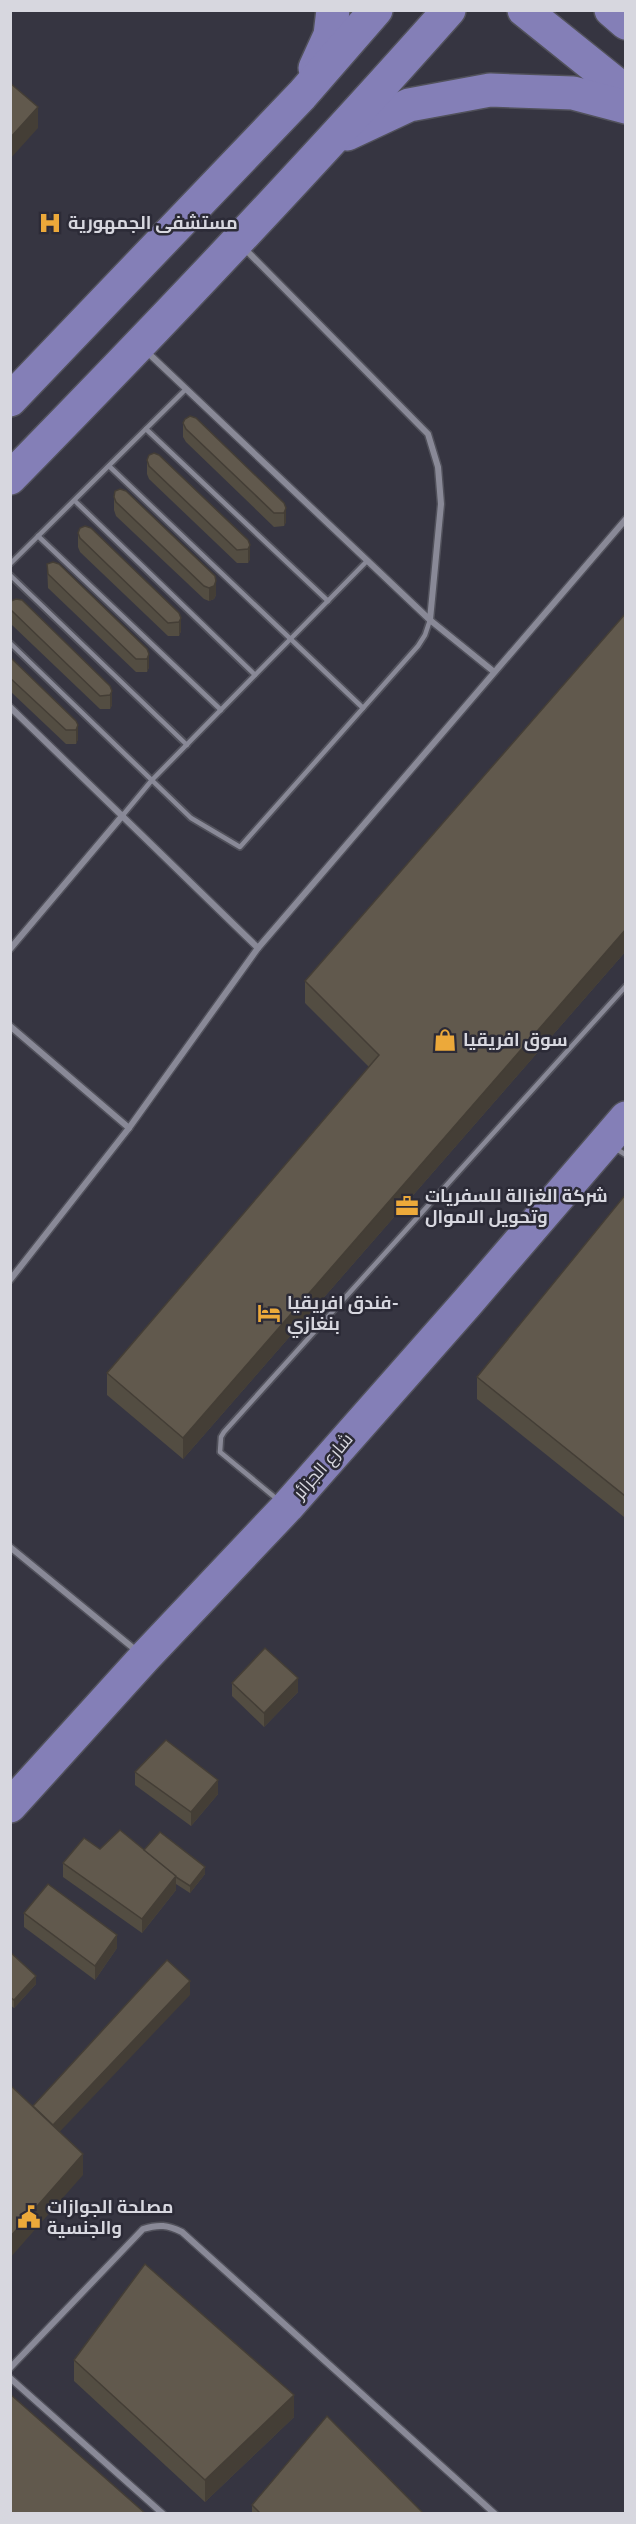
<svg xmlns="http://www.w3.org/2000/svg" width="636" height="2524" viewBox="0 0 636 2524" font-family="'Public Sans',Cairo,sans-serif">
<rect width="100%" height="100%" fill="#363541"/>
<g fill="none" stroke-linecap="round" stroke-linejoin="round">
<!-- service casing -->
<g stroke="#51515b" stroke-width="8">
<g id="service">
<path d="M146,429L328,601"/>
<path d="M109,466L363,708"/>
<path d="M75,501L255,675"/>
<path d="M38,536L221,710"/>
<path d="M10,564L186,389"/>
<path d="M10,575L187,745"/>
<path d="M10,643L191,818L240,847L418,646L425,635L430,620"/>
<path d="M123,815L152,780L367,561"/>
<path d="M615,1148L626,1155"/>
<path d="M278,1500L220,1452L221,1437L224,1432L626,986"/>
</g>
</g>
<!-- minor casing -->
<g stroke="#51515b" stroke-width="9">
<g id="minor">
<path d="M245,249L428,434L438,467L441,504L430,620"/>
<path d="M145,350L430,620L493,671"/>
<path d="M10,707L258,948"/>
<path d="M10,949L123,815"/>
<path d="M10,1026L129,1128"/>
<path d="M10,1280L129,1128L258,948L626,519"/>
<path d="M10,1547L138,1652"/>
<path d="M10,2368L143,2229C159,2224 168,2225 182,2232L495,2514"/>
<path d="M10,2378L163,2514"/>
</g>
</g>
<!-- primary casing -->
<g stroke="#51515b" stroke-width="36">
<g id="primary">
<path d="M524,10L626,92"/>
<path d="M611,10L626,23"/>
<path d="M315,68L330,35L333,10"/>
<path d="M347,134L409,105L490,90L573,93L626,107"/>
<path d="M10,400L302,95L376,10"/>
<path d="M10,478C160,325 307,170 449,10"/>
<path d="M10,1806L145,1657L287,1507L467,1303L626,1118"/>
</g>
</g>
<!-- service -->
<use href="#service" stroke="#898997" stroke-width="4.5"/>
<!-- minor -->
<use href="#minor" stroke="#898997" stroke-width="6"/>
<!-- primary -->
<use href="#primary" stroke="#847fb7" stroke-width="33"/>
</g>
<!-- wall -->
<g fill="#534d42">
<path d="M183,423L284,503L286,522L284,526L274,527L186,442L183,437Z"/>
<path d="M147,460L248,540L250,559L248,563H237L149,479L147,474Z"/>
<path d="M115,491L216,595L214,599L209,601L204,599L116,516L114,510V497Z"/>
<path d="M78,533L179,613L181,631L179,636H168L80,552L78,547Z"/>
<path d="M47,564L147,649L149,667L147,672H136L48,588Z"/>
<path d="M10,603L110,686L112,705L110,709H100L12,625L10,623Z"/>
<path d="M626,613V951L183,1459L107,1395V1373L369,1067L305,1003V981Z"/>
<path d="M10,657L76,721L78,739L76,744H66L10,691Z"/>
<path d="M626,1194V1515L624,1517L477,1399V1377Z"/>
<path d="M232,1683L298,1692L264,1727L232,1696Z"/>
<path d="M135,1772L218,1794L191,1826L135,1785Z"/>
<path d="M100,1849L144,1850L205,1874L190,1893L176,1884V1890L142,1933L63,1877V1863Z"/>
<path d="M24,1913L117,1948L95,1980L24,1927Z"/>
<path d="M10,1952L36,1984L14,2008L10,2005Z"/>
<path d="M74,2360L294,2417L205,2502L74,2381Z"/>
<path d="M252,2505L424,2514H252Z"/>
</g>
<!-- shaded-wall -->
<g fill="#443e36">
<path d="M38,107V128L10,159V138Z"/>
<path d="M286,508V522L284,526V513Z"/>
<path d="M250,545V559L248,563V549Z"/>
<path d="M216,581V595L214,599L209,601V588Z"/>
<path d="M181,618V631L179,636V622Z"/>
<path d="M149,654V667L147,672V659Z"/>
<path d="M112,691V705L110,709V695Z"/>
<path d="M78,725V739L76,744V730Z"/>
<path d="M626,929V951L183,1459V1438Z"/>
<path d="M626,1494V1515L624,1517V1495Z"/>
<path d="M298,1678V1692L264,1727V1713Z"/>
<path d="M218,1780V1794L191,1826V1812Z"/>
<path d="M205,1867V1874L190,1893V1886Z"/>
<path d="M176,1876V1890L142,1933V1919Z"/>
<path d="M117,1935V1948L95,1980V1966Z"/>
<path d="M36,1976V1984L14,2008V2000Z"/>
<path d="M190,1981V1995L49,2143V2129Z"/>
<path d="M83,2154V2175L10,2258V2237Z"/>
<path d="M294,2395V2417L205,2502V2480Z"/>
</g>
<!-- building -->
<g fill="#61594d" stroke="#443e36" stroke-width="1.5">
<path d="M10,83L38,107L10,138Z"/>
<path d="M190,416L196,418L284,503L286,508L284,513H274L186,429L183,423L185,419Z"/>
<path d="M154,453L159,455L248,540L250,545L248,549L237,550L149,466L147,460L149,455Z"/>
<path d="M120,489L126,491L215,576L216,581L214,586L209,588L204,586L116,502L114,497L115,491Z"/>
<path d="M85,526L91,528L179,613L181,618L179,622L168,623L80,538L78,533L80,528Z"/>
<path d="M53,562L59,564L147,649L149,654L147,659H136L48,574L47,564Z"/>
<path d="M16,599L22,600L110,686L112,691L110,695L100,696L12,611L10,609L11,601Z"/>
<path d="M626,613V929L183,1438L107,1373L379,1055L305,981Z"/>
<path d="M10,657L76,721L78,725L76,730H66L10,678Z"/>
<path d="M626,1194V1494L624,1495L477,1377Z"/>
<path d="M265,1648L298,1678L264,1713L232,1683Z"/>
<path d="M166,1740L218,1780L191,1812L135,1772Z"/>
<path d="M120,1830L176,1876L142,1919L63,1863L84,1838L100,1849Z"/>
<path d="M160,1832L205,1867L190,1886L176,1877V1876L144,1850Z"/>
<path d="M48,1884L117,1935L95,1966L24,1913Z"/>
<path d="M10,1952L36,1976L14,2000L10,1997Z"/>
<path d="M167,1960L190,1981L53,2125L33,2106Z"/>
<path d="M10,2085L83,2154L10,2237Z"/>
<path d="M145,2264L294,2395L205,2480L74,2360Z"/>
<path d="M10,2394L146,2514H10Z"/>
<path d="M327,2416L424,2514H261L252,2505Z"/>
</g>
<!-- icons -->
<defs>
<g id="hospital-bare" transform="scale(1.8)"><path d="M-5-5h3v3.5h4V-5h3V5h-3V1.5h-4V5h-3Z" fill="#eca93a" stroke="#2c2b37" stroke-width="2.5" paint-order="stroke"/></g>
<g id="shop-bare" transform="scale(1.8)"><path d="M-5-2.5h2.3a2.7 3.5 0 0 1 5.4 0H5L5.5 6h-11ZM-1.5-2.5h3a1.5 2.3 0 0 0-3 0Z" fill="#eca93a" stroke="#2c2b37" stroke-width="2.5" paint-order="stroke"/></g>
<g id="office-bare" transform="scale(1.8)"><path d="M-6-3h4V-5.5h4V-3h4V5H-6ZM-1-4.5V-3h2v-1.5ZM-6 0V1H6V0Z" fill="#eca93a" stroke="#2c2b37" stroke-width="2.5" paint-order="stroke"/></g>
<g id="hotel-bare" transform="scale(1.8)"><path d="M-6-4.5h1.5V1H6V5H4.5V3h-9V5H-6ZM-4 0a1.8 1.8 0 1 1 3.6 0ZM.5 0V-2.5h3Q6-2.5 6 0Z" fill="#eca93a" stroke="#2c2b37" stroke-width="2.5" paint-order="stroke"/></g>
<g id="civic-bare" transform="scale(1.8)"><path d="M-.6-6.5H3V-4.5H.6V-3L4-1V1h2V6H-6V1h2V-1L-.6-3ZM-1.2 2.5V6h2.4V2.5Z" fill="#eca93a" stroke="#2c2b37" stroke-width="2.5" paint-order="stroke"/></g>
</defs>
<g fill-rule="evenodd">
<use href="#hospital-bare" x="50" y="223"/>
<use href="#shop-bare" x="445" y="1040"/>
<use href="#office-bare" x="407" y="1206"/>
<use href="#hotel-bare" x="269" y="1313"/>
<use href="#civic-bare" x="29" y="2217"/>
</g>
<g text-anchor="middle" stroke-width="5" stroke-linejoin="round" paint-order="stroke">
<!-- poi labels -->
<g font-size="18" font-weight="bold" fill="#d7d7df" stroke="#2c2b37" text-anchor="start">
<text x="68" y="229">مستشفى الجمهورية</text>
<text x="463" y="1046">سوق افريقيا</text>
<text x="425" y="1202">شركة الغزالة للسفريات<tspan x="425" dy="21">وتحويل الاموال</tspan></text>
<text x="287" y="1309">فندق افريقيا-<tspan x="287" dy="21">بنغازي</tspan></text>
<text x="47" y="2213">مصلحة الجوازات<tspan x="47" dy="21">والجنسية</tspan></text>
</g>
<!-- street labels -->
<g font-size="18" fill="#d7d7df" stroke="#2c2b37">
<text transform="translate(323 1466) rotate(-49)" y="6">شارع الجزائر</text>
</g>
</g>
<!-- border -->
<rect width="636" height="2524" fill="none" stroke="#d7d7df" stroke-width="24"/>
</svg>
